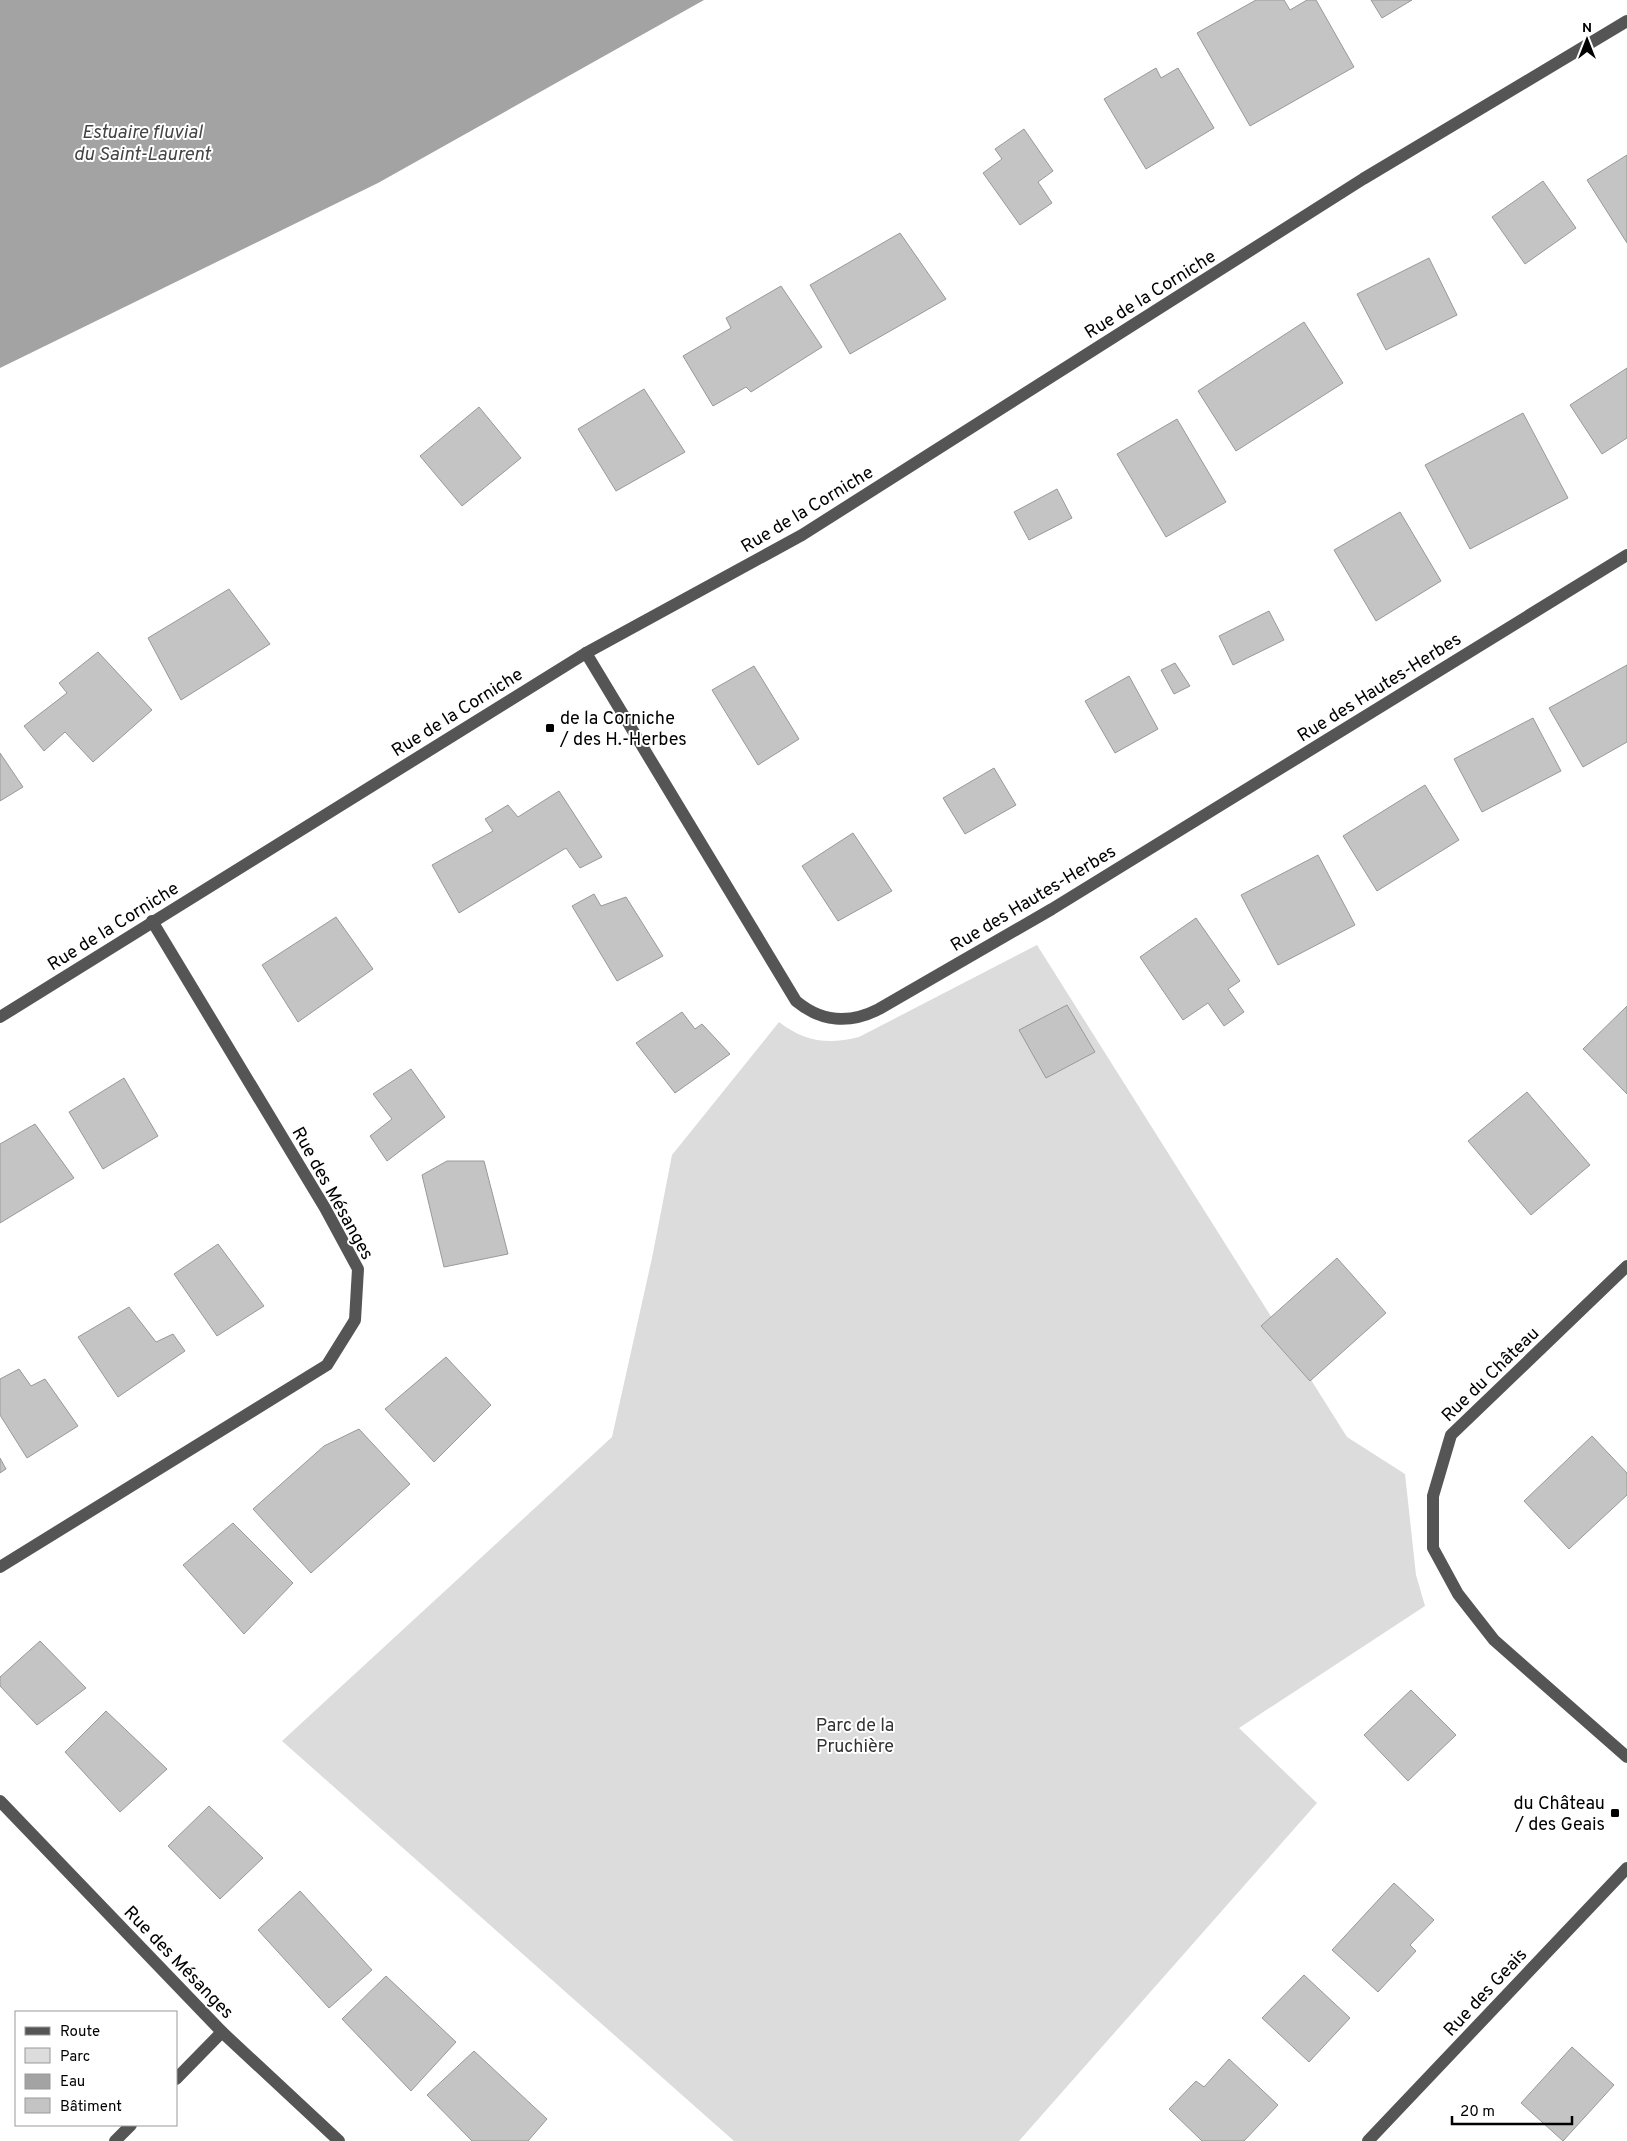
<svg xmlns="http://www.w3.org/2000/svg" width="1627" height="2141" viewBox="0 0 1627 2141" font-family="Overpass,sans-serif">
<rect width="100%" height="100%" fill="#fff"/>
<!-- green -->
<path fill="#dcdcdc" d="M1037,945L1347,1437L1405,1474L1416,1575L1425,1606L1239,1728L1317,1803L1019,2141H734L282,1741L612,1437L652,1258L672,1155L779,1022C805,1042 828,1045 859,1037Z"/>
<!-- water -->
<path fill="#a3a3a3" d="M0,0H704L378,183L0,368Z"/>
<!-- building -->
<g fill="#c4c4c4" stroke="#999">
<path d="M1256,0H1284L1290,10L1307,0H1316L1354,67L1250,126L1197,33Z"/>
<path d="M1371,0H1412L1382,18Z"/>
<path d="M1156,68L1161,78L1178,68L1214,128L1146,169L1104,99Z"/>
<path d="M1024,129L1053,171L1038,182L1052,203L1020,225L983,173L1002,159L995,149Z"/>
<path d="M1627,155V243L1587,180Z"/>
<path d="M1543,181L1576,228L1525,264L1492,217Z"/>
<path d="M900,233L946,299L850,354L810,285Z"/>
<path d="M1429,258L1457,315L1386,350L1357,294Z"/>
<path d="M781,286L822,347L751,392L746,387L713,406L683,356L731,328L726,318Z"/>
<path d="M1304,322L1343,383L1236,451L1198,391Z"/>
<path d="M1627,368V438L1602,454L1570,405Z"/>
<path d="M644,389L685,452L616,491L578,429Z"/>
<path d="M479,407L521,458L462,506L420,456Z"/>
<path d="M1523,413L1568,498L1470,549L1425,465Z"/>
<path d="M1177,419L1226,502L1166,537L1117,454Z"/>
<path d="M1057,489L1072,518L1029,540L1014,512Z"/>
<path d="M1400,512L1441,581L1376,621L1334,550Z"/>
<path d="M229,589L270,644L181,700L148,638Z"/>
<path d="M1269,611L1284,640L1233,665L1219,636Z"/>
<path d="M98,652L152,710L93,762L65,732L44,751L24,726L67,693L59,683Z"/>
<path d="M1175,663L1190,686L1174,694L1161,670Z"/>
<path d="M1627,665V742L1583,767L1549,708Z"/>
<path d="M754,666L799,739L758,765L712,690Z"/>
<path d="M1129,676L1158,729L1115,753L1085,701Z"/>
<path d="M1533,718L1561,771L1482,812L1454,759Z"/>
<path d="M0,753L23,787L0,801Z"/>
<path d="M994,768L1016,805L965,834L943,798Z"/>
<path d="M1425,785L1459,840L1377,891L1343,836Z"/>
<path d="M559,791L602,857L580,868L566,848L459,913L432,865L493,831L485,819L508,805L518,817Z"/>
<path d="M853,833L892,891L838,921L802,866Z"/>
<path d="M1318,855L1355,925L1278,965L1241,895Z"/>
<path d="M594,894L601,906L626,897L663,956L617,981L572,906Z"/>
<path d="M336,917L373,969L298,1022L262,965Z"/>
<path d="M1196,918L1240,981L1228,989L1244,1012L1224,1026L1208,1003L1183,1020L1140,957Z"/>
<path d="M1067,1005L1095,1052L1046,1078L1019,1030Z"/>
<path d="M1627,1006V1094L1583,1049Z"/>
<path d="M682,1012L695,1029L702,1024L730,1054L675,1093L636,1043Z"/>
<path d="M411,1069L445,1117L387,1161L370,1136L392,1119L373,1094Z"/>
<path d="M124,1078L158,1136L103,1169L69,1112Z"/>
<path d="M1527,1092L1590,1165L1531,1215L1468,1141Z"/>
<path d="M35,1124L74,1178L0,1223V1144Z"/>
<path d="M447,1161H484L508,1254L444,1267L422,1175Z"/>
<path d="M218,1244L264,1306L217,1336L174,1274Z"/>
<path d="M1337,1258L1386,1313L1310,1381L1261,1326Z"/>
<path d="M129,1307L156,1342L173,1334L185,1351L118,1397L78,1337Z"/>
<path d="M446,1357L491,1405L434,1462L385,1409Z"/>
<path d="M19,1369L31,1386L45,1379L78,1426L27,1458L0,1415V1379Z"/>
<path d="M359,1429L410,1484L311,1573L253,1509L324,1446Z"/>
<path d="M1592,1436L1627,1473V1495L1569,1549L1524,1501Z"/>
<path d="M0,1458L6,1469L0,1473Z"/>
<path d="M233,1523L293,1583L244,1634L183,1565Z"/>
<path d="M40,1641L86,1688L37,1725L0,1686V1677Z"/>
<path d="M1411,1690L1456,1735L1408,1781L1364,1735Z"/>
<path d="M106,1711L167,1769L120,1812L65,1752Z"/>
<path d="M209,1806L263,1858L220,1899L168,1846Z"/>
<path d="M1394,1883L1434,1920L1410,1945L1416,1951L1378,1992L1332,1950Z"/>
<path d="M300,1891L372,1970L329,2008L258,1930Z"/>
<path d="M1304,1975L1350,2018L1309,2062L1262,2018Z"/>
<path d="M386,1976L456,2042L411,2091L342,2019Z"/>
<path d="M1572,2047L1614,2085L1563,2141L1521,2103Z"/>
<path d="M474,2051L547,2119L528,2141H472L427,2095Z"/>
<path d="M1229,2059L1278,2105L1244,2141H1202L1169,2109L1196,2081L1204,2087Z"/>
</g>
<g fill="none" stroke-linecap="round" stroke-linejoin="round">
<!-- minor -->
<g stroke="#555" stroke-width="12">
<path d="M586,653L796,1001C821,1022 850,1024 879,1009L1052,909L1627,555"/>
<path d="M0,1017L586,653L802,535L1363,179L1627,21"/>
<path d="M1627,1266L1451,1435L1433,1496V1548L1458,1594L1494,1640L1627,1757"/>
<path d="M0,1567L327,1365L355,1320L358,1269L325,1208L152,921"/>
<path d="M0,1801L222,2032L339,2141"/>
<path d="M176,2079L222,2032"/>
<path d="M115,2141L131,2125"/>
<path d="M1368,2141L1627,1868"/>
</g>
</g>
<!-- markers -->
<g fill="#000" stroke="#fff" stroke-width="2">
<rect x="545" y="723" width="10" height="10" rx="2.5"/>
<rect x="1610" y="1808" width="10" height="10" rx="2.5"/>
</g>
<g text-anchor="middle" stroke-width="4" stroke-linejoin="round" paint-order="stroke">
<!-- street labels -->
<g font-size="18" fill="#000" stroke="#fff">
<text transform="translate(1150 294) rotate(-32)" y="6">Rue de la Corniche</text>
<text transform="translate(807 509) rotate(-31)" y="6">Rue de la Corniche</text>
<text transform="translate(1379 687) rotate(-32)" y="6">Rue des Hautes-Herbes</text>
<text transform="translate(457 712) rotate(-32)" y="6">Rue de la Corniche</text>
<text transform="translate(1033 898) rotate(-31)" y="6">Rue des Hautes-Herbes</text>
<text transform="translate(113 926) rotate(-32)" y="6">Rue de la Corniche</text>
<text transform="translate(333 1193) rotate(61)" y="6">Rue des Mésanges</text>
<text transform="translate(1490 1374) rotate(-44)" y="6">Rue du Château</text>
<text transform="translate(179 1962) rotate(46)" y="6">Rue des Mésanges</text>
<text transform="translate(1485 1992) rotate(-47)" y="6">Rue des Geais</text>
</g>
<!-- poi labels -->
<g font-size="18" fill="#000" stroke="#fff" text-anchor="start">
<text x="560" y="724">de la Corniche<tspan x="560" dy="21">/ des H.-Herbes</tspan></text>
<text x="1605" y="1809" text-anchor="end">du Château<tspan x="1605" dy="21">/ des Geais</tspan></text>
</g>
<!-- park labels -->
<g font-size="18" fill="#333" stroke="#fff">
<text x="855" y="1731">Parc de la<tspan x="855" dy="21">Pruchière</tspan></text>
</g>
<!-- water labels -->
<g font-size="19" font-style="italic" fill="#444" stroke="#fff">
<text x="142" y="138">Estuaire fluvial<tspan x="142" dy="22">du Saint-Laurent</tspan></text>
</g>
</g>
<!-- legend -->
<rect x="15" y="2011" width="162" height="115" fill="#ffffff" stroke="#999999"/>
<rect x="25" y="2027" width="25" height="8" fill="#555555" stroke="#999999"/>
<text x="60" y="2036" font-size="15" fill="#000000">Route</text>
<rect x="25" y="2048" width="25" height="15" fill="#dcdcdc" stroke="#999999"/>
<text x="60" y="2061" font-size="15" fill="#000000">Parc</text>
<rect x="25" y="2074" width="25" height="15" fill="#a3a3a3" stroke="#999999"/>
<text x="60" y="2086" font-size="15" fill="#000000">Eau</text>
<rect x="25" y="2098" width="25" height="15" fill="#c4c4c4" stroke="#999999"/>
<text x="60" y="2111" font-size="15" fill="#000000">Bâtiment</text>
<!-- north arrow -->
<g transform="translate(1587 40)" stroke="#ffffff" stroke-width="4" paint-order="stroke">
<path d="M0-4L9 19L0 12L-9 19Z" fill="#000000"/>
<text y="-8" font-size="14" font-weight="bold" text-anchor="middle" fill="#000000">N</text>
</g>
<!-- scale -->
<path d="M1452 2116v8h120v-8" fill="none" stroke="#000000" stroke-width="2.5"/>
<text x="1460" y="2116" font-size="15" fill="#000000" stroke="#ffffff" stroke-width="4" paint-order="stroke">20 m</text>
</svg>
